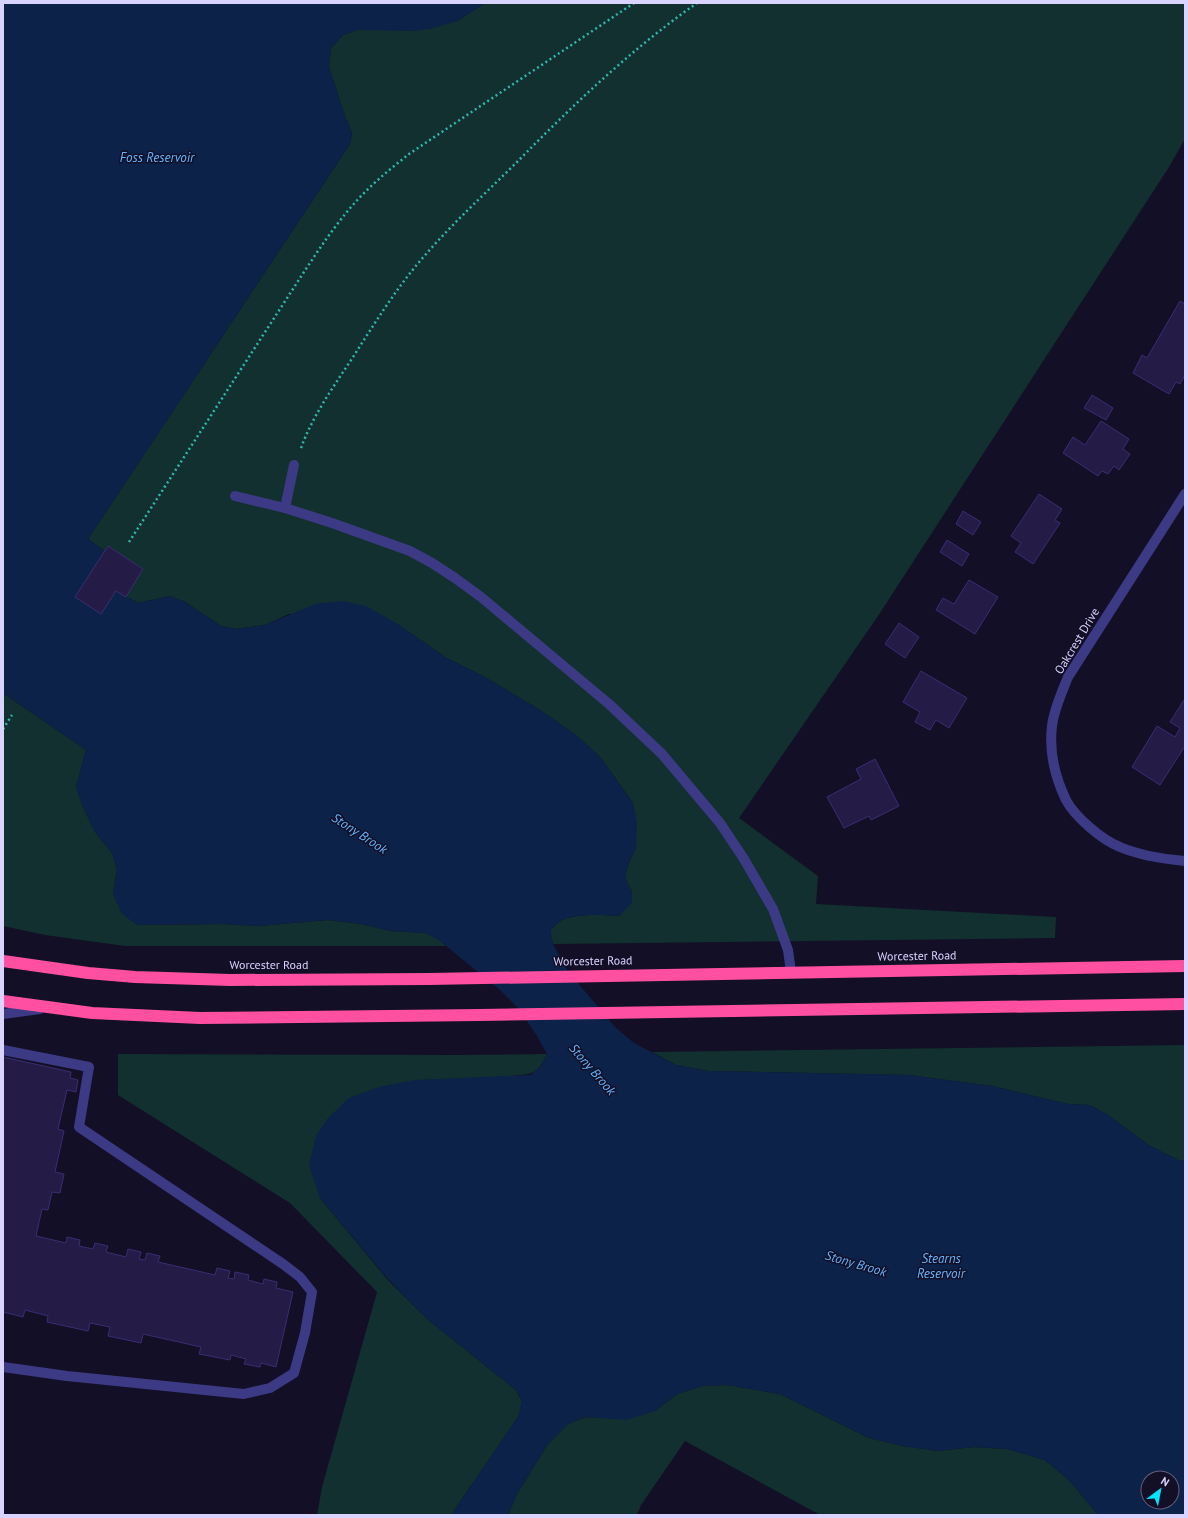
<svg xmlns="http://www.w3.org/2000/svg" width="1188" height="1518" viewBox="0 0 1188 1518" font-family="'PT Sans',sans-serif">
<rect width="100%" height="100%" fill="#130f26"/>
<!-- green -->
<g fill="#12302f">
<path d="M485,3H1185V139L1169,167L878,616L739,818L818,876L816,904L1056,917L1055,938L553,944L550,931C553,928 555,924 559,922C572,913 603,915 619,916L632,892L625,878L628,865L636,847L633,803L600,757L576,735L540,710L483,676L445,657L396,623L289,614L265,625L236,629L221,626L185,602L170,596L138,603L116,591L105,551L88,539L350,144L352,133L346,119L329,67L331,48L343,35L357,30H372L457,21Z"/>
<path d="M3,693L86,750L76,787L83,807L95,832L112,853L117,869L113,894L137,925L223,924L258,926L328,920L362,924L390,931L426,933L434,936L446,946H125L45,935L3,926Z"/>
<path d="M1185,1045V1161L1178,1160L1150,1146L1108,1115L1090,1105L1068,1104L992,1086L909,1075L708,1071L676,1065L652,1052Z"/>
<path d="M118,1054L457,1055L547,1054C537,1076 531,1074 509,1076L320,1198L387,1279L426,1318L516,1390L522,1402L518,1417L451,1515H317L322,1487L377,1292L290,1203L118,1095Z"/>
<path d="M728,1385L780,1394L869,1438L903,1446L938,1451L973,1447L1008,1449L1045,1460L1070,1481L1098,1515H820L685,1441L641,1505L637,1515H508L517,1494L547,1445L568,1424L585,1417L599,1418L655,1411L677,1394L702,1386Z"/>
</g>
<!-- water -->
<path fill="#0c2248" fill-rule="evenodd" d="M3,3H485L457,21L434,28L415,31L357,30L343,35L331,48L329,67L346,119L352,133L350,144L88,539L105,551L116,591L138,603L170,596L185,602L221,626L236,629L265,625L315,604L342,601L366,606L396,623L445,657L483,676L540,710L576,735L600,757L633,803L637,822L636,847L628,865L625,878L632,892V903L619,916C603,915 572,913 559,922C555,924 553,928 550,931L553,944L567,970L615,1027L634,1043L676,1065L708,1071L909,1075L992,1086L1068,1104L1090,1105L1108,1115L1150,1146L1178,1160L1185,1161V1515H1098L1070,1481L1045,1460L1008,1449L973,1447L938,1451L903,1446L869,1438L780,1394L728,1385L702,1386L677,1394L655,1411L627,1420L585,1417L568,1424L547,1445L517,1494L508,1515H451L518,1417L522,1401L516,1390L426,1318L387,1278L320,1198L309,1166L316,1136L328,1118L349,1098L379,1087L414,1080L530,1075L541,1066L547,1054L537,1036L518,1008L500,990L440,941L426,933L390,931L362,924L328,920L258,926L223,924L137,925L121,913L113,894L117,869L112,853L95,832L83,807L76,787L86,750L3,693ZM1148,1478H1172V1502H1148Z"/>
<!-- building -->
<g fill="#241b47" stroke="#3b2d73">
<path d="M1180,301L1185,304V375L1180,384L1176,382L1169,394L1133,373L1142,355L1147,358Z"/>
<path d="M1092,395L1113,408L1106,420L1084,408Z"/>
<path d="M1101,421L1129,439L1123,449L1130,454L1119,470L1114,466L1108,474L1102,471L1098,476L1063,453L1073,437L1085,445Z"/>
<path d="M1039,494L1062,509L1055,520L1060,523L1033,564L1015,552L1021,543L1011,536Z"/>
<path d="M963,511L981,522L973,535L956,524Z"/>
<path d="M947,540L969,554L962,566L940,552Z"/>
<path d="M108,546L143,569L126,597L116,591L101,614L75,597Z"/>
<path d="M969,580L998,597L975,634L936,610L943,598L954,604Z"/>
<path d="M899,623L919,637L905,658L885,644Z"/>
<path d="M921,671L967,698L949,728L936,720L930,730L915,722L920,712L903,702Z"/>
<path d="M1184,700L1185,701V746L1160,785L1132,767L1157,726L1175,737L1180,728L1170,722Z"/>
<path d="M875,759L899,806L871,820L869,816L844,828L827,797L861,779L856,769Z"/>
<path d="M3,1057L71,1072L70,1078L78,1080L76,1092L67,1090L58,1129L64,1131L55,1172L64,1174L60,1193L52,1192L48,1210L42,1209L36,1236L66,1243L67,1237L80,1240L79,1246L93,1249L95,1243L108,1246L106,1252L126,1257L128,1249L141,1252L139,1259L145,1260L147,1253L160,1256L158,1262L215,1275L217,1268L230,1271L228,1278L234,1279L235,1272L249,1275L248,1280L263,1284L264,1279L277,1282L276,1288L293,1292L276,1367L261,1363L260,1367L244,1364L246,1359L231,1355L230,1360L199,1354L201,1347L143,1334L141,1343L108,1336L110,1327L90,1323L88,1331L47,1322L48,1316L25,1310L23,1317L3,1312Z"/>
</g>
<g fill="none" stroke-linecap="round" stroke-linejoin="round">
<!-- path -->
<g stroke="#2fb8b0" stroke-width="2.5" stroke-dasharray="2 3" stroke-linecap="butt">
<path d="M301,448C313,415 334,386 353,357C373,326 392,295 415,267C447,228 485,194 520,159C575,103 633,48 697,3"/>
<path d="M129,542L302,275C321,246 341,216 365,192C379,178 394,166 409,154L634,3"/>
<path d="M3,729L12,715"/>
</g>
<!-- lane -->
<g stroke="#3d3a85" stroke-width="10">
<path d="M235,496L285,508L332,523L410,551L432,563L455,578L481,597L609,704L662,754L720,823L744,859L773,909L788,950L791,972"/>
<path d="M285,508L294,465"/>
<path d="M3,1014L40,1009"/>
<path d="M3,1050L89,1067L79,1127L283,1264L300,1277L312,1292L305,1333L294,1373L270,1388L244,1394L67,1376L3,1367"/>
</g>
<!-- street -->
<path stroke="#3d3a85" stroke-width="10" d="M1185,494L1068,677C1062,692 1054,709 1052,726C1049,751 1055,777 1066,800C1075,817 1102,840 1120,847C1141,856 1163,859 1185,861"/>
<!-- highway -->
<g stroke="#ff4fa3" stroke-width="12">
<path d="M3,961L88,973L135,977L230,980L429,979L1185,966"/>
<path d="M3,1001L92,1013L200,1018L480,1015L1185,1004"/>
</g>
</g>
<g text-anchor="middle" stroke-width="3" stroke-linejoin="round" paint-order="stroke">
<!-- street labels -->
<g font-size="12" fill="#d9d4ff" stroke="#130f26">
<text transform="translate(1077 641) rotate(-59)" y="4">Oakcrest Drive</text>
<text transform="translate(917 956) rotate(-1)" y="4">Worcester Road</text>
<text transform="translate(593 961) rotate(-1)" y="4">Worcester Road</text>
<text x="269" y="969">Worcester Road</text>
</g>
<!-- water labels -->
<g font-size="13" font-style="italic" fill="#62b6ff" stroke="#130f26">
<text x="157" y="162">Foss Reservoir</text>
<text transform="translate(360 833) rotate(33)" y="5">Stony Brook</text>
<text transform="translate(593 1069) rotate(49)" y="5">Stony Brook</text>
<text x="941" y="1263">Stearns<tspan x="941" dy="15">Reservoir</tspan></text>
<text transform="translate(856 1263) rotate(16)" y="5">Stony Brook</text>
</g>
</g>
<!-- border -->
<rect width="1188" height="1518" fill="none" stroke="#d9d4ff" stroke-width="8"/>
<!-- north arrow -->
<g transform="translate(1160 1490) rotate(32)"><circle r="19" fill="#130f26" stroke="#625e7d"/>
<path d="M0-3L7 15L0 10L-7 15Z" fill="#00e5ff"/>
<text y="-6" font-size="11" font-weight="bold" text-anchor="middle" fill="#d9d4ff">N</text>
</g>
</svg>
